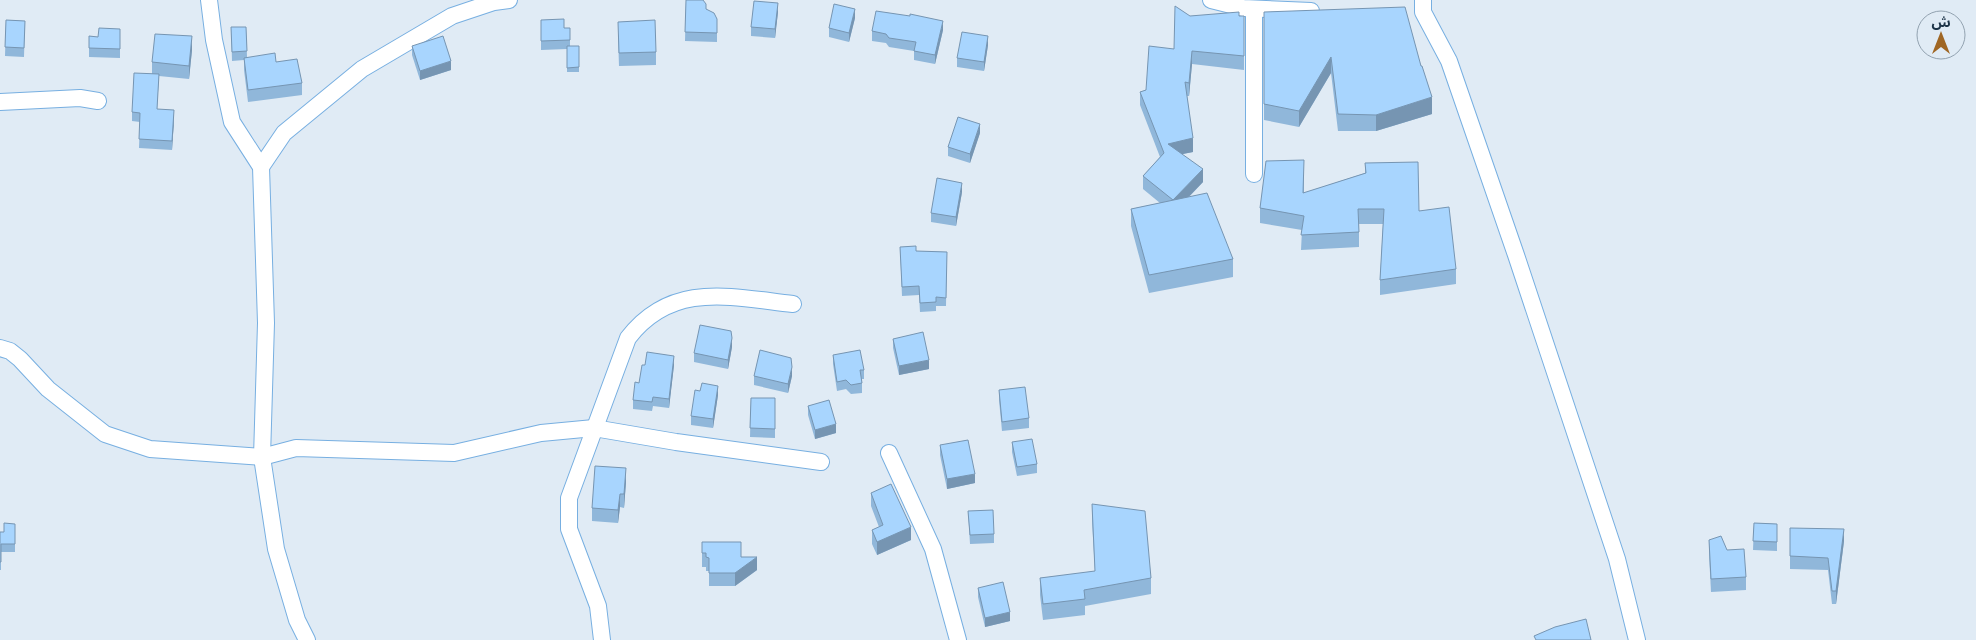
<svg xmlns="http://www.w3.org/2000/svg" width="1976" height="640" viewBox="0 0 1976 640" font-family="Signika,'Noto Sans Arabic',sans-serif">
<rect width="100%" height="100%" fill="#e0ebf5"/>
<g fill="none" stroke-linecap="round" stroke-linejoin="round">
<!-- street casing -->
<g stroke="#77afe1" stroke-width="18">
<g id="street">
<path d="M209,0L214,40L232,122L261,167L266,323L262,457L276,549L297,620L307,640"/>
<path d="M1211,0L1243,8L1311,11"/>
<path d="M1423,0V12L1449,61L1516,255L1617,559L1637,640"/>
<path d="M1254,9V174"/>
<path d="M0,102L80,98L98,101"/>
<path d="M261,167L284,133L362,69L452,16L494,2L509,0"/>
<path d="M0,348L10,351L20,359L48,389L105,434L150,449L262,457L296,448L454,453L541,433L594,428L676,442L821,462"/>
<path d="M889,453L933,549L958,640"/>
<path d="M602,640L598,606L569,529V498L628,338C672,281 730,297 793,304"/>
</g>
</g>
<!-- street -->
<use href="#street" stroke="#fff" stroke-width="16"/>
</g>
<!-- wall -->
<g fill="#90b7da">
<path d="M686,0L706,9L717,19V42L685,41Z"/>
<path d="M778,12L775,38L751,36V27Z"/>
<path d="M1264,12L1432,114L1376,131H1338L1331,73L1299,127L1264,120Z"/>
<path d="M1190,16H1244V70L1192,64L1189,96H1187L1193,152L1182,154L1203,182L1189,197L1233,259V277L1149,293L1131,226V209L1160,203L1143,189V176L1160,157L1140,105V92L1146,90L1174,49Z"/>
<path d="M855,18L849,42L829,37V28Z"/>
<path d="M6,20L25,21L24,57L5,56Z"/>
<path d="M541,20L564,28H570V46H579V72H567V49L541,50Z"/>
<path d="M231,27H246L247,57L276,62L302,83V95L248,102L244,70V60L232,61Z"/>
<path d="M120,29V58L89,57V36L98,37Z"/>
<path d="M943,30L935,64L914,60V51L889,47L886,43L872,41V31Z"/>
<path d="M618,35L656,52V65L619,66Z"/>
<path d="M988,45L984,71L957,67V58Z"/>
<path d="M412,46L451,70L420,80L412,55Z"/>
<path d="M192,50L189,79L159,76L157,109L174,120L172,150L139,148L140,122L132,121V112L152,74V62Z"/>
<path d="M980,133L970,163L948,156V147Z"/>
<path d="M1365,163L1419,211L1456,269V284L1380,295V280L1383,224H1359V247L1301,250L1302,230L1260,223V208L1304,175V193L1365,173Z"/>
<path d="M962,192L956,226L931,222V213Z"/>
<path d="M900,247L916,251L947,252L946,306H936V311L920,312L919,295L902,296Z"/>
<path d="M893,339L929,369L899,375L893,348Z"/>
<path d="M732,347L728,369L694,362V353Z"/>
<path d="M833,355L864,370V379H862V393L851,394L846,389L837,391L833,364Z"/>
<path d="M674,365L669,408L653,406L652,411L633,409V400L639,383Z"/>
<path d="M754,376H792L788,393L754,385Z"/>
<path d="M999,390L1029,418V428L1002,431L999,400Z"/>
<path d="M718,395L713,428L691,425V416Z"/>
<path d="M751,398H775V438L750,437Z"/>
<path d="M808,406L836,433L815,439L808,415Z"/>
<path d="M1012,442L1037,464V473L1017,476L1012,452Z"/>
<path d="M940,445L975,483L947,489L940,455Z"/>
<path d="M626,482L624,508L620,507L618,523L592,521V508Z"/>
<path d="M871,493L911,540L877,555L872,544V530L879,527L871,506Z"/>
<path d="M1092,504L1151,578V594L1085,606V615L1043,620L1040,595V578L1095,572L1092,521Z"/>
<path d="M968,511L994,534V543L970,544Z"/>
<path d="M1754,523L1777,524V551L1753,550Z"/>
<path d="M15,524V552H1V570H0V532H4Z"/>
<path d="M1790,528L1844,541L1836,604H1832L1828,570L1790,569Z"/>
<path d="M1709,540L1727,550L1746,577V590L1711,592L1709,554Z"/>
<path d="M702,542L741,557L757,570L735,586H709V571H706V567H702Z"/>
<path d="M978,588L1010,621L985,627L978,597Z"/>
</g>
<!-- shaded-wall -->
<g fill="#7695b2">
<path d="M778,3V12L775,38V29Z"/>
<path d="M855,9V18L849,42V33Z"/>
<path d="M943,21V30L935,64V55Z"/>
<path d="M192,36V50L189,79V66Z"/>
<path d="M988,36V45L984,71V62Z"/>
<path d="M1192,51V64L1189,96V83Z"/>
<path d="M1331,57V73L1299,127V111Z"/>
<path d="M451,61V70L420,80V71Z"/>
<path d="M1432,97V114L1376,131V115Z"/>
<path d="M174,110V120L172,150V141Z"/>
<path d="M980,124V133L970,163V154Z"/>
<path d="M1193,138V152L1168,157V144Z"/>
<path d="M1203,169V182L1173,213V200Z"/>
<path d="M962,183V192L956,226V217Z"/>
<path d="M732,338V347L728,369V360Z"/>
<path d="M674,356V365L669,408V399Z"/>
<path d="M929,360V369L899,375V366Z"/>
<path d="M792,367V376L788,393V384Z"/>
<path d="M718,386V395L713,428V419Z"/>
<path d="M836,424V433L815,439V430Z"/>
<path d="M626,468V482L624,508V494Z"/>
<path d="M975,474V483L947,489V479Z"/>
<path d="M620,494V507L618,523V510Z"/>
<path d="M911,527V540L877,555V542Z"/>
<path d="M1844,529V541L1836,604V591Z"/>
<path d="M757,557V570L735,586V573Z"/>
<path d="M1010,612V621L985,627V618Z"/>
</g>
<!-- building -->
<g fill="#a8d5fe" stroke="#7695b2">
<path d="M686,0H703L706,4V9L714,13L717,19V33L685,32Z"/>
<path d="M754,1L778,3L775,29L751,27Z"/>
<path d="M834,4L855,9L849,33L829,28Z"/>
<path d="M1175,6L1190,16L1239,12V16H1244V56L1192,51L1189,83L1185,82L1193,138L1168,144L1203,169L1173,200L1143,176L1164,153L1140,92L1146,90L1149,46L1174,49Z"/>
<path d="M1405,7L1421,66H1422L1432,97L1376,115L1338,114L1331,57L1299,111L1264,104V12Z"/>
<path d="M876,11L910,16V14L943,21L935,55L914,51L916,42L889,38L886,34L872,31Z"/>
<path d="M564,19V28H570V40L541,41V20Z"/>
<path d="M6,20L25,21L24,48L5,47Z"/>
<path d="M655,20L656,52L619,53L618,22Z"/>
<path d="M231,27H246L247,51L232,52Z"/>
<path d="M99,28L120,29V49L89,48V36L98,37Z"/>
<path d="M962,32L988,36L984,62L957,58Z"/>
<path d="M155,34L192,36L189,66L152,62Z"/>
<path d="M443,36L451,61L420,71L412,46Z"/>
<path d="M567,46H579V67L567,68Z"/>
<path d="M275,53L276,62L297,59L302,83L248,90L244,58Z"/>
<path d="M134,73L159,74L157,109L174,110L172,141L139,139L140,113L132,112Z"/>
<path d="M958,117L980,124L970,154L948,147Z"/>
<path d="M1304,160L1303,193L1366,173L1365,163L1418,162L1419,211L1449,207L1456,269L1380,280L1384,209H1358L1359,232L1301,235L1304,216L1260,208L1266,161Z"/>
<path d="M937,178L962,183L956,217L931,213Z"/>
<path d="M1207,193L1233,259L1149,275L1131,209Z"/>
<path d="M916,246V251L947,252L946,298L936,297V302L920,303L919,286L902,287L900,247Z"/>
<path d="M700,325L731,331L732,338L728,360L694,353Z"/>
<path d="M923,332L929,360L899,366L893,339Z"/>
<path d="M760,350L791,358L792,367L788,384L754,376Z"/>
<path d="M860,350L864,370H860L862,383L851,385L846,380L837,382L833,355Z"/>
<path d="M647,352L674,356L669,399L653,397L652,402L633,400L635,382L639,383L642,365H645Z"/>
<path d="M702,383L718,386L713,419L691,416L695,390L700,391Z"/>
<path d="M1025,387L1029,418L1002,422L999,390Z"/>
<path d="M751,398H775V429L750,428Z"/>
<path d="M829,400L836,424L815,430L808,406Z"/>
<path d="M1032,439L1037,464L1017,467L1012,442Z"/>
<path d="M968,440L975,474L947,479L940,445Z"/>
<path d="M595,466L626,468L624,494H620L618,510L592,508Z"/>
<path d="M891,484L911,527L877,542L872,530L883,525L871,493Z"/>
<path d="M1092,504L1145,511L1151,578L1084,590L1085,599L1043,604L1040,578L1095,571Z"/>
<path d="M993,510L994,534L970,535L968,511Z"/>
<path d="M4,523L15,524V544H1V562H0V532H4Z"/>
<path d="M1754,523L1777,524V542L1753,541Z"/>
<path d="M1790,528L1844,529L1836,591H1832L1828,558L1790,556Z"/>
<path d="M1721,536L1727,550L1744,549L1746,577L1711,579L1709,540Z"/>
<path d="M702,542H741V557H757L735,573H709V558L706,557V553H702Z"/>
<path d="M1003,582L1010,612L985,618L978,588Z"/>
<path d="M1586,619L1591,640H1536L1534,636L1555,627Z"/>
</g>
<!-- north arrow -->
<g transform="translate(1941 35)"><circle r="24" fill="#e0ebf5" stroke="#92a2b0"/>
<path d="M0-4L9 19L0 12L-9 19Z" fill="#9f6624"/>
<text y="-8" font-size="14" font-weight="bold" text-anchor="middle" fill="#1d3448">ش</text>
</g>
</svg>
